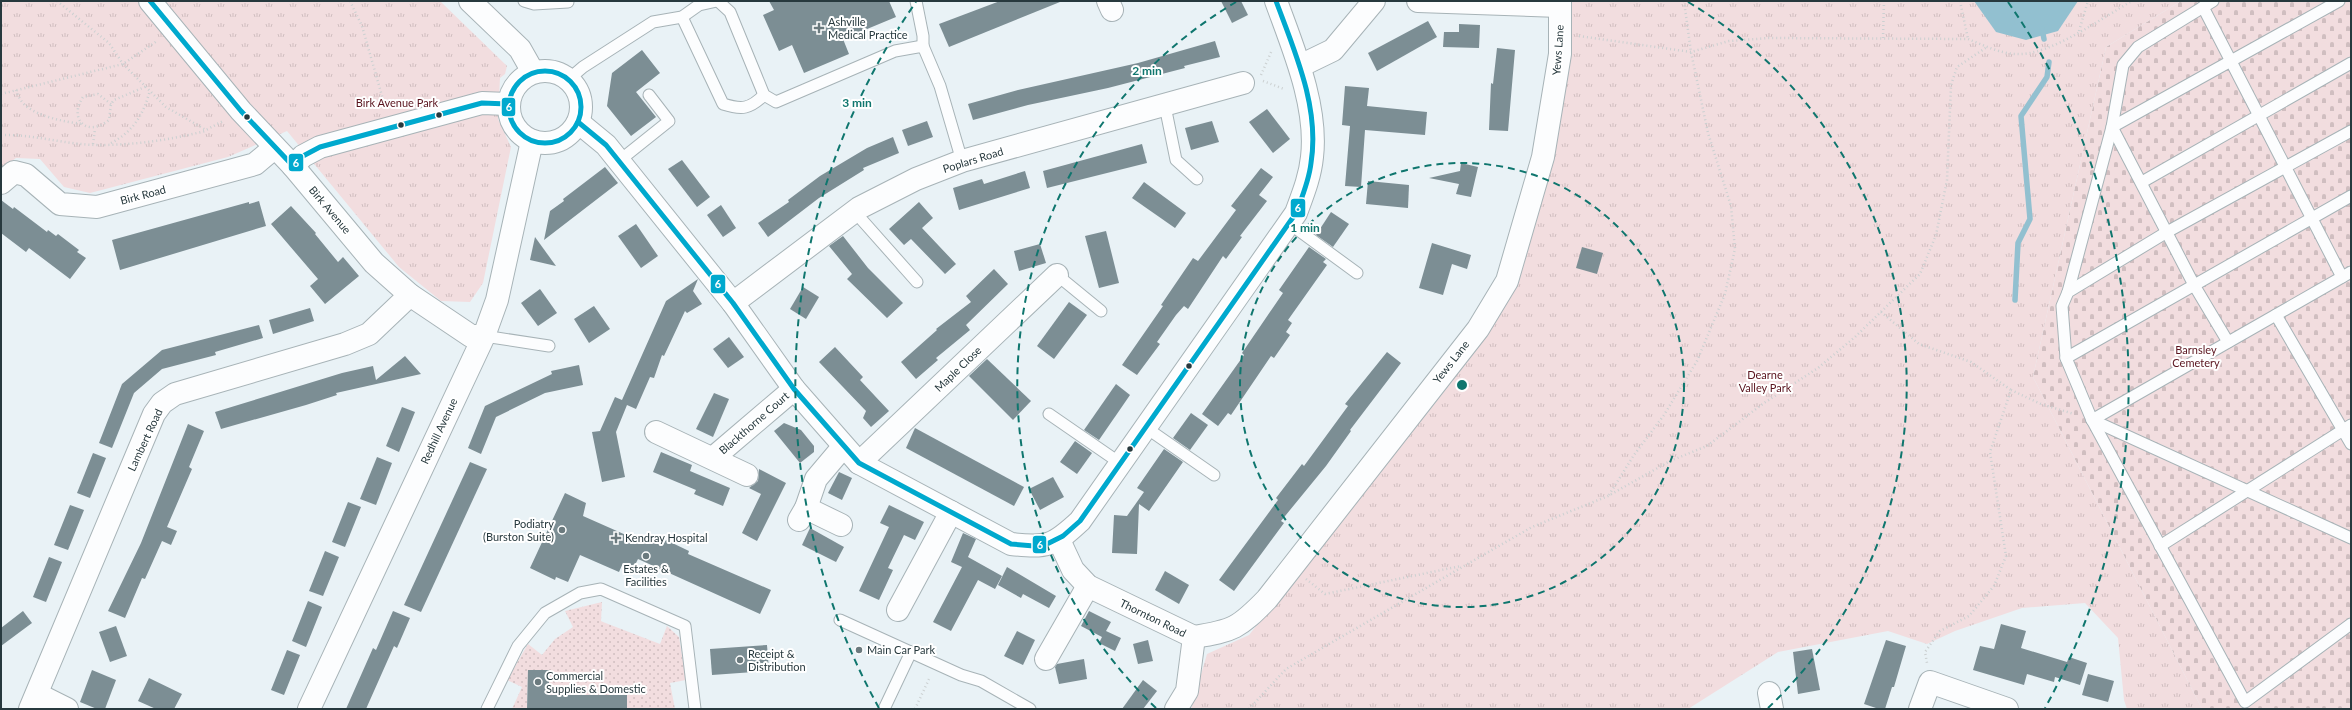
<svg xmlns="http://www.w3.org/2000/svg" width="2352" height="710" viewBox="0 0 2352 710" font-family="Lato,sans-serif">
<defs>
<pattern id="grass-dots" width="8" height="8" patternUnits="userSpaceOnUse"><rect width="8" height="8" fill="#f2dddf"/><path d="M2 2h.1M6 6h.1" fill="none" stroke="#d0bec0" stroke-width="1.8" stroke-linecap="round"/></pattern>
<pattern id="cemetery-stones" width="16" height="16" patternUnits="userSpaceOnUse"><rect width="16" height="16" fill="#f2dddf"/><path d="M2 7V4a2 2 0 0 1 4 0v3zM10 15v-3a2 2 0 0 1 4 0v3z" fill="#d0bec0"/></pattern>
<pattern id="park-tufts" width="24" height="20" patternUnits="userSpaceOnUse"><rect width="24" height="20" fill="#f2dddf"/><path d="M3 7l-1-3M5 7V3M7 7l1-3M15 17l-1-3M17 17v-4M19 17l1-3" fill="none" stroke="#d0bec0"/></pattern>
</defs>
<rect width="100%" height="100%" fill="#e9f2f6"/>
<!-- grass -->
<path fill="url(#grass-dots)" d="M602,602L601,621L603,622L660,644L667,626L679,637L686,680L670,683L675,709H627V695H549V670H528L527,709H512L522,687L507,680L528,644L542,655L555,639L573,627L565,611Z"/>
<!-- cemetery -->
<path fill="url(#cemetery-stones)" d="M2181,1H2351V709H2202L2033,377L2106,47Z"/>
<!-- park -->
<g fill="url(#park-tufts)">
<path d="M1,1H440L507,66L505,74L500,78L498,119L511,147L483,283L470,302L441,301L399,267L287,131L228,157L90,193L64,187L40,159L16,158L1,169Z"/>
<path d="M1570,1H2181L2106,47L2033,377L2202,709H2127L2124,700L2118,638L2085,603L2022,608L1955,631L1927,644L1888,631L1778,652L1688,709H1191L1207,654L1249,635L1451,383L1515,285L1549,178L1569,43Z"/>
</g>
<!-- water -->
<path fill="#92c0d0" d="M1974,1H2078L2058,31L2026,40L1996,32Z"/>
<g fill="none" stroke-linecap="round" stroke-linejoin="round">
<!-- stream -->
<g stroke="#92c0d0" stroke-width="5.5">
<path d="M2042,29L2044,39"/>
<path d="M2015,300L2018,243L2030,219L2021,116L2047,77L2049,62"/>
</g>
</g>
<!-- building -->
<g fill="#7c8e94">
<path d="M769,1H889L896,17L843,39L849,54L804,73L792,45L779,51L763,15L774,10Z"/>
<path d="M1000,1L1060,2L949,47L939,24Z"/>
<path d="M1221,1H1241L1248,15L1232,23Z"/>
<path d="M1428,21L1437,37L1377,71L1368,53Z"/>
<path d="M1459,24L1480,25L1479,48L1443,47L1444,32H1459Z"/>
<path d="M1215,41L1220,57L1184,66L1185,68L1108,88L1028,105L973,120L968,104L1018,90L1138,63Z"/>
<path d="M1497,48L1515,50L1508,131L1489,130L1491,83L1493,84Z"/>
<path d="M642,50L660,73L636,92L656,117L631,136L607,106L612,73Z"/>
<path d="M1345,86L1369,88L1367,106L1427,112L1425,135L1365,130L1361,187L1345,186L1350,126L1342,125Z"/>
<path d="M1267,109L1290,139L1273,153L1249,122Z"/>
<path d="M927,121L933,137L908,146L902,130Z"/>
<path d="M1212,121L1219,142L1191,150L1185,128Z"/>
<path d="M893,137L899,153L863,168L864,170L819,198L768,237L758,223L789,202L788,200L820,176L867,148Z"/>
<path d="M1142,144L1147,163L1047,188L1043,171Z"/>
<path d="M682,160L710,197L697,207L668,169Z"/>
<path d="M1461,163L1478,167L1471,197L1456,194L1459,184L1429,178L1460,171Z"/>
<path d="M605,167L618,183L544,240L550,211L564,201L563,199Z"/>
<path d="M1261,168L1273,177L1259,195L1267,201L1240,236L1242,237L1226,259L1223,256L1188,309L1184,306L1176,315L1157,342L1160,344L1137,375L1122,365L1163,306L1161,305L1193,258L1198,261L1236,210L1231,206Z"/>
<path d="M1025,171L1030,188L959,210L953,188L982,179L984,184Z"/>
<path d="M1368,181L1409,185L1408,208L1366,204Z"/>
<path d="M1144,182L1186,213L1175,228L1132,198Z"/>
<path d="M1,200L13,209L14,207L47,232L48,230L56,236L58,234L79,250L77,252L86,258L70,279L29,248L26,252L1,233Z"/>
<path d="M259,201L266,226L120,270L112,240L249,202V204Z"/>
<path d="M919,202L933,218L922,228L956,264L945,274L911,239L904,245L889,229Z"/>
<path d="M721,205L736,228L723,237L707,215Z"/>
<path d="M291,206L316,233L315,234L338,262L343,257L359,276L325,304L310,286L318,279L271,224Z"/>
<path d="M1331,212L1349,224L1333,247L1316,235Z"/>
<path d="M636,224L658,256L641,268L618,236Z"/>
<path d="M1106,231L1119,283L1099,288L1085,236Z"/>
<path d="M843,236L868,268L903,303L887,318L847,279L852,274L829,246Z"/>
<path d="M535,237L556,266L530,260Z"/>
<path d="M1432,243L1471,255L1467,269L1452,264L1443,295L1419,288Z"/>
<path d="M1040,244L1046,263L1019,271L1014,251Z"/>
<path d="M1309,247L1326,259L1323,262L1327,265L1288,320L1292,323L1286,332L1290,335L1274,358L1271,356L1231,415L1228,413L1218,426L1202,414L1244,355L1242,353L1283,293L1279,290Z"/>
<path d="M1582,247L1603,253L1597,274L1576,268Z"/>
<path d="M994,269L1008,284L966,325L970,330L936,358L938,360L916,379L901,362L937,330L936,329L971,302L966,296Z"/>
<path d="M698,279L693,291L702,304L687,313L685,311L664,356L662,355L654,378L650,377L636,409L627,405L616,432L625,477L602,482L592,432L600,431L615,397L622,400L666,301Z"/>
<path d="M803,287L819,297L806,319L790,309Z"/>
<path d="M540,289L557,313L538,326L521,303Z"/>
<path d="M1069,302L1087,315L1054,359L1037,346Z"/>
<path d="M594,306L610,329L589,343L574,319Z"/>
<path d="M310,308L314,321L273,334L269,320Z"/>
<path d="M259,325L263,338L215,352L216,355L162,369L134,393L112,448L99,443L122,384L162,350Z"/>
<path d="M729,337L744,357L728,368L713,349Z"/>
<path d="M835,347L863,377L860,380L889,411L871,427L863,418L866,411L819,362Z"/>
<path d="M1387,352L1401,363L1350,430L1351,431L1326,466L1281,521L1284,523L1234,591L1219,580L1278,500L1276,498L1302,464L1304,466L1348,406L1345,404Z"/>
<path d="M405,356L421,374L336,393L337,395L306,405L221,429L215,412L342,373L373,366L376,380Z"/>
<path d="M987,359L1031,401L1013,420L969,376Z"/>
<path d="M579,365L583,385L545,393L496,417L481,454L468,448L485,406L552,374L551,371Z"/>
<path d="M1116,384L1130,395L1099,440L1084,430Z"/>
<path d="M714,393L729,399L713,437L696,429Z"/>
<path d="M402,407L415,412L399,452L386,446Z"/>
<path d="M1191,413L1208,425L1190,450L1173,438Z"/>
<path d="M784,423L801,430L814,446V452L800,463L774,431Z"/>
<path d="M188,424L204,431L189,467L192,469L167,527L177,531L171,545L162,541L145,579L142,578L125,618L108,611L141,543Z"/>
<path d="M915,428L1024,487L1014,506L906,448Z"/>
<path d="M1075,441L1092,453L1077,474L1060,462Z"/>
<path d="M1164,449L1183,462L1149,511L1139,504L1137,554L1112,553L1114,515L1127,516L1144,492L1137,488Z"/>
<path d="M661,452L692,465L690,471L730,488L723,506L694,494L696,490L653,472Z"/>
<path d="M93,453L106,458L90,498L77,493Z"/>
<path d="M377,457L392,463L376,505L360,499Z"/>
<path d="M470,462L487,469L421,612L404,605Z"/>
<path d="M759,469L786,483L757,541L742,533L761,494L749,488L758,481Z"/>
<path d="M839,472L852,478L842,500L828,493Z"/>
<path d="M1053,477L1064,497L1040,510L1029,489Z"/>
<path d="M565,493L586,503L583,516L644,543L647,535L664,543L666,540L689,551L688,554L771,590L760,614L638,559L634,567L623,563L619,572L580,555L568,582L556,577L555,580L530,568Z"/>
<path d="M348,502L361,507L345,547L332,542Z"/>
<path d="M70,505L84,510L68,550L54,545Z"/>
<path d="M889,505L924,522L915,540L904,535L888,568L893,570L879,600L859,591L889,527L880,523Z"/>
<path d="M810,528L844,547L836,562L802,545Z"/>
<path d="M963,533L976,539L968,557L1002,576L995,589L978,580L951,631L933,622L962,567L951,562Z"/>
<path d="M325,551L339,557L323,596L309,591Z"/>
<path d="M49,557L62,562L46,602L33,597Z"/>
<path d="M1007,567L1056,596L1049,608L1023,594L1021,598L998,585Z"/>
<path d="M1165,571L1189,585L1179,604L1155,590Z"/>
<path d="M308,601L322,607L306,647L292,641Z"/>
<path d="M23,611L32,623L1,646V628Z"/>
<path d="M393,611L410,618L397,648L394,646L366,709H346L373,648L376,650Z"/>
<path d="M1089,611L1111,622L1106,631L1121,638L1115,651L1099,643L1102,637L1081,626Z"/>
<path d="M2001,624L2026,631L2021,648L2067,662L2069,657L2087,663L2080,685L2055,677L2054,682L2027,674L2024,685L1973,670L1980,646L1994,649Z"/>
<path d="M116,626L127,656L110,662L99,632Z"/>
<path d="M1017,631L1035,640L1023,665L1004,656Z"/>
<path d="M1148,640L1153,661L1138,664L1133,644Z"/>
<path d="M1886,640L1906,646L1894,687H1892L1885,709H1879L1864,704Z"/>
<path d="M767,645L769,671L712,675L710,649Z"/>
<path d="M1812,649L1820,690L1798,694L1793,652Z"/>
<path d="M287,650L300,655L284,695L271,690Z"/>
<path d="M1084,659L1087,679L1059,684L1055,667L1057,664Z"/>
<path d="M92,670L116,680L105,709H97L80,702Z"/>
<path d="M528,670H549V695H627V709H527Z"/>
<path d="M2088,674L2114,681L2108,702L2082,695Z"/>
<path d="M149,678L182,694L174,709H156L138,701Z"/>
<path d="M1143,680L1157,691L1143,709H1122Z"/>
</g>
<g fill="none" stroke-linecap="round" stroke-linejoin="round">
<!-- service casing -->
<g stroke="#a7b3b7" stroke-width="13">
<g id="service">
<path d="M524,1L534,4L568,2"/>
<path d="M718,1L730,12L764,95L776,102L895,51L923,46L940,86L962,161"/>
<path d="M916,1L923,36V46"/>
<path d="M2213,1L2138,47L2123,65L2112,127L2194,285L2228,342"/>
<path d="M2203,7L2342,277"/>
<path d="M682,17L723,104C742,110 750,109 764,95"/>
<path d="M569,79L583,67L653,22L682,17L699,5L717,1"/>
<path d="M1165,106L1176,160L1197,179"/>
<path d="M619,161L669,121L649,95"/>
<path d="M2142,182L2351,63"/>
<path d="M2351,196L2066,358L2092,420L2245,702L2351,624"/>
<path d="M854,211L917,282"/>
<path d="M1290,224L1357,273"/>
<path d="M1057,275L1101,311"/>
<path d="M2068,292L2112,127L2339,1"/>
<path d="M2276,315L2351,444"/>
<path d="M484,336L549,346"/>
<path d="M2066,358L2062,306L2068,292L2167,232L2351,131"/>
<path d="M1049,414L1120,463"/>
<path d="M2092,420L2351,272"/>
<path d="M2092,420L2351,538"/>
<path d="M1145,427L1214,475"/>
<path d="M2160,546L2351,425"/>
<path d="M840,620L961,675L981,681L1030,709"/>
<path d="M487,709L518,646L545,613L580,593L601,589L685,626L695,709"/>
<path d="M884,709L911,652"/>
</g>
</g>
<!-- minor casing -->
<g stroke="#a7b3b7" stroke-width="24">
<g id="minor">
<path d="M150,1L241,111L293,166L374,263L410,295L471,336H484"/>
<path d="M470,1L520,49L533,72"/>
<path d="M1108,1L1112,10"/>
<path d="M1418,1L1559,6"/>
<path d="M1300,66L1333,50L1374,1"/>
<circle cx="545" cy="107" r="36"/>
<path d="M578,122L606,145L733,303L794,389L859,463L1011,544C1048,548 1053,546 1080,521L1296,213C1303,194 1310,177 1312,157C1318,106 1293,48 1276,1"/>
<path d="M293,166L303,156L320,147L482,103L508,104"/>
<path d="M1,183L14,172L26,175L60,204L97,207L255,164L274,148"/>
<path d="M733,303L859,208L916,179L962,161L1243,83"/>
<path d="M656,432L747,475"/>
<path d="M713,458L794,389"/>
<path d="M859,463L1057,275"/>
<path d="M806,508L816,479L843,447"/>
<path d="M799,520L806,508L841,525"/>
<path d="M1059,540L1073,570L1088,586L1194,637"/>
<path d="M898,610L951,512"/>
<path d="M1194,637C1233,631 1239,628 1267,599L1478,329L1507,281L1543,157L1560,54V1"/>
<path d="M1046,659L1088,586"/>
<path d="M1769,693L1772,709"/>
<path d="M37,694L67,709"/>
<path d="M30,709L154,414L162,403L175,394L345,344L369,334L410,295"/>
<path d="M309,709L484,336L497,300L532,141"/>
<path d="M1176,709L1187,691L1194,637"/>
<path d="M1920,709L1930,682L2007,709"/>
</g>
</g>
<!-- path -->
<g stroke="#cbd0d1" stroke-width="2.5" stroke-dasharray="1 3" stroke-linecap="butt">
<path d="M57,1L109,43L123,64L166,107L206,130L223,121"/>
<path d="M350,1L362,26L386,110"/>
<path d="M1960,1L1968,39"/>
<path d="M2079,31L2088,1"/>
<path d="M1579,36L1691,52L1729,41L1769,38L1968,39C1983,45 2001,54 2017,54C2050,56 2103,17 2132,1"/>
<path d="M1883,38L1884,1"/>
<path d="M1261,75L1272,50"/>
<path d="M1263,81L1284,89"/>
<path d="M16,90C18,96 21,102 26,106C40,117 65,122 83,124"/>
<path d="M1,94L123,64L157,41"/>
<path d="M111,104L98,94L83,97C68,119 87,138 109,120L111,104L114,100L147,86"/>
<path d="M1,135C34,134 66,145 99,145C135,145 170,140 205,131"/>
<path d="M111,143C133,132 144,114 150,90"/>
<path d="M93,144L95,129"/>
<path d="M1881,312L1919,344L1971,362L2011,390L1990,452L2006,556L1994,586L1969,616L1940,631L1925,652L1927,663"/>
<path d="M2011,390L2041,404L2074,414"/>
<path d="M1609,495L1634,455L1664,415L1697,361L1725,294L1735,249L1731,206L1708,133L1691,52L1684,1"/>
<path d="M1306,579L1325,594L1461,566"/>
<path d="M915,709L930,677"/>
<path d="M1249,709L1286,669L1464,566L1532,527L1608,496L1670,461L1707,446L1764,403L1818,368L1855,337L1920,274L1936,235L1947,180L1951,85L1957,67L1987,47"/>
</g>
<!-- service -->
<use href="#service" stroke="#fcfdfe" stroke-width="11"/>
<!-- minor -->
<use href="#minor" stroke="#fcfdfe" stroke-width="22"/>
<!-- bus-1 casing -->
<g stroke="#fff" stroke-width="8">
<g id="bus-1">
<path d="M150,1L241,111L293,166L303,156L320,147L482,103L508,104"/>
<circle cx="545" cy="107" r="36"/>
<path d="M578,122L606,145L733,303L794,389L859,463L1011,544L1034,546L1049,543L1063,536L1080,521L1296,213C1302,197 1309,181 1311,163C1320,108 1295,52 1276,1"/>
</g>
</g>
<!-- bus-1 -->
<use href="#bus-1" stroke="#00a9ce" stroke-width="5"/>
</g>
<!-- distance rings -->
<g fill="none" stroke="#0f766e" stroke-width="2" stroke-dasharray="7 5">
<circle cx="1462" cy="385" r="222"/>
<path d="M1156 708A445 445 0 0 1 1236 2M1688 2A445 445 0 0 1 1768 708"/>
<path d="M879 708A667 667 0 0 1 916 2M2008 2A667 667 0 0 1 2045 708"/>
</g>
<!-- markers -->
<g fill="#6b7a7e" stroke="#fff" stroke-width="1.5">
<path d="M817 22h4v4h4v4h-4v4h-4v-4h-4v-4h4z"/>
<circle cx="562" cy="530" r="4"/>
<path d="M614 532h4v4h4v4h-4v4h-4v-4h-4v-4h4z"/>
<circle cx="646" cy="556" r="4"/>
<circle cx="859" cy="650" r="4"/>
<circle cx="740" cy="660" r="4"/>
<circle cx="538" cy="682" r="4"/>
</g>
<g fill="#27393e" stroke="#fff" stroke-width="1.5">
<circle cx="439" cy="115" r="3.5"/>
<circle cx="247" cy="117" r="3.5"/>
<circle cx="401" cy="125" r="3.5"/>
<circle cx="1189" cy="366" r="3.5"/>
<circle cx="1130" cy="449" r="3.5"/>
</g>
<g text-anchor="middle" stroke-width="4" stroke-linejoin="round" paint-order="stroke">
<!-- poi labels -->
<g font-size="11" fill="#27393e" stroke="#fff" text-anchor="start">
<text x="828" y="26">Ashville<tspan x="828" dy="13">Medical Practice</tspan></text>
<text x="554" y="528" text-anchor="end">Podiatry<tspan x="554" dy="13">(Burston Suite)</tspan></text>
<text x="625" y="542">Kendray Hospital</text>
<text x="646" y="573" text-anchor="middle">Estates &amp;<tspan x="646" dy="13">Facilities</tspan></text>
<text x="867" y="654">Main Car Park</text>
<text x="748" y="658">Receipt &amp;<tspan x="748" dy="13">Distribution</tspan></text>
<text x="546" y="680">Commercial<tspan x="546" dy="13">Supplies &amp; Domestic</tspan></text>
</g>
<!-- street labels -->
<g font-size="11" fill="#27393e" stroke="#fff">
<text transform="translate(1558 50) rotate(-86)" y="4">Yews Lane</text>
<text transform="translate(973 160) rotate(-17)" y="4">Poplars Road</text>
<text transform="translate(143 195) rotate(-15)" y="4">Birk Road</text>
<text transform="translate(330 210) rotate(50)" y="4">Birk Avenue</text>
<text transform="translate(1451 362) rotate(-52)" y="4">Yews Lane</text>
<text transform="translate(958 369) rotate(-44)" y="4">Maple Close</text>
<text transform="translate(754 423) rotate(-41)" y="4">Blackthorne Court</text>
<text transform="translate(439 431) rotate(-65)" y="4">Redhill Avenue</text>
<text transform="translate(145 440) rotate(-65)" y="4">Lambert Road</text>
<text transform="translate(1153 618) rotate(26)" y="4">Thornton Road</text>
</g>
<!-- park labels -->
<g font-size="11" fill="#59131d" stroke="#fff">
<text x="397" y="107">Birk Avenue Park</text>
<text x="2196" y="354">Barnsley<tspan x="2196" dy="13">Cemetery</tspan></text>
<text x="1765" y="379">Dearne<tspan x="1765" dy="13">Valley Park</tspan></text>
</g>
</g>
<circle cx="1462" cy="385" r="6" fill="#0f766e" stroke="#fff" stroke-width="2"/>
<g font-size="12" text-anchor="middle" font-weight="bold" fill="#0f766e" stroke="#fff" stroke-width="4" stroke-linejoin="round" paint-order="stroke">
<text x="1147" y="75">2 min</text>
<text x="857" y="107">3 min</text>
<text x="1305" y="232">1 min</text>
</g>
<g stroke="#fff" stroke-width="1.5">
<rect x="501" y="97" width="15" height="20" rx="4" fill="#00a9ce"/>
<rect x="288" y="153" width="16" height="19" rx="4" fill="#00a9ce"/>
<rect x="1290" y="198" width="16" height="20" rx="4" fill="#00a9ce"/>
<rect x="710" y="274" width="16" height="20" rx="4" fill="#00a9ce"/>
<rect x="1032" y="535" width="15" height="19" rx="4" fill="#00a9ce"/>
</g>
<g font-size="11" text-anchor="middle" font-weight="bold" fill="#fff">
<text x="509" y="111">6</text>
<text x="296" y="167">6</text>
<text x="1298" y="212">6</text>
<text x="718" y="288">6</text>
<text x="1040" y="549">6</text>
</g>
<!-- border -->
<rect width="2352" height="710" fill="none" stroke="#27393e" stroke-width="4"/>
</svg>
